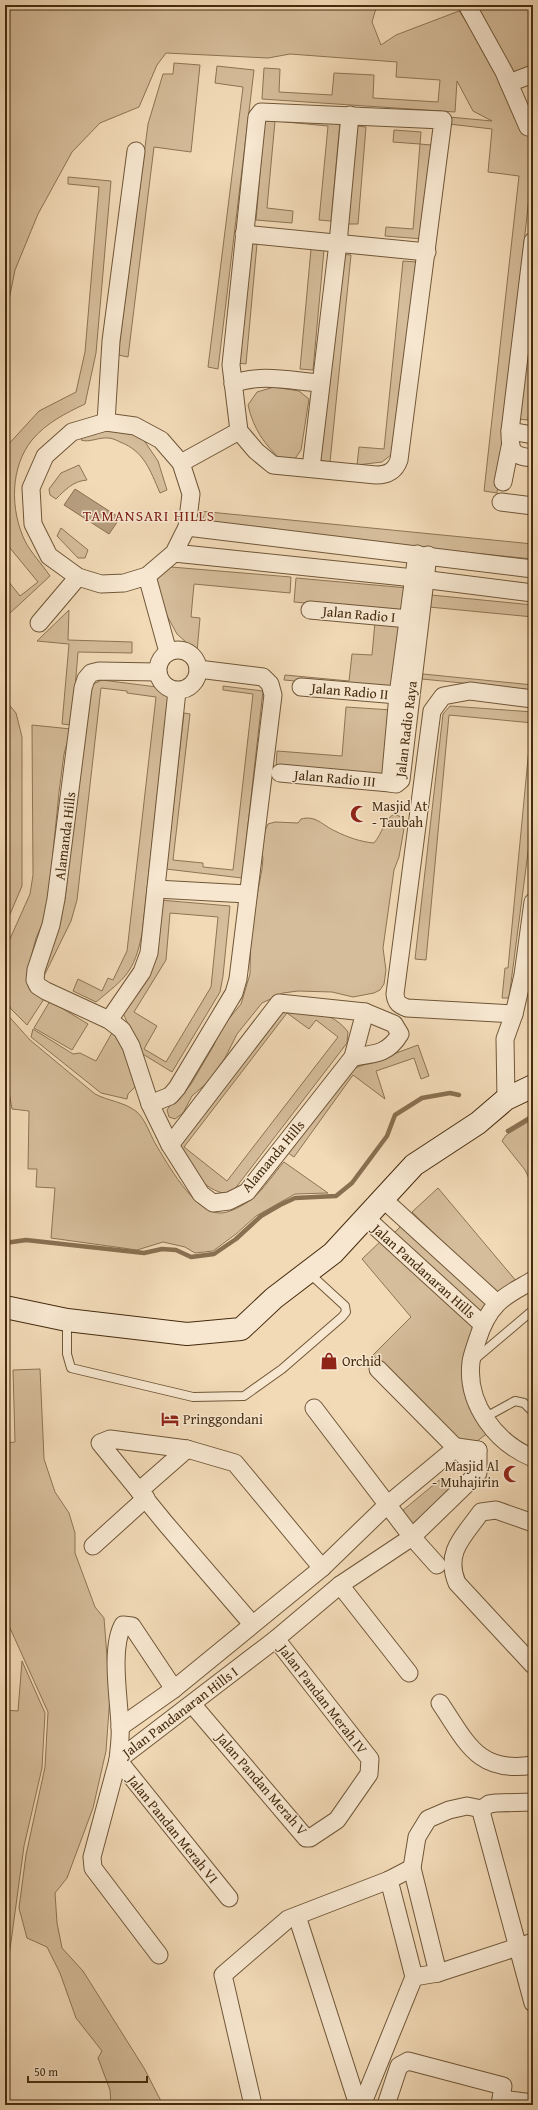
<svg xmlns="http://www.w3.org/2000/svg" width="538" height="2110" viewBox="0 0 538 2110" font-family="'Gentium Book Plus',serif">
<rect width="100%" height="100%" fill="#f2dab7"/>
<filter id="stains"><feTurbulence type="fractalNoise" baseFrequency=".005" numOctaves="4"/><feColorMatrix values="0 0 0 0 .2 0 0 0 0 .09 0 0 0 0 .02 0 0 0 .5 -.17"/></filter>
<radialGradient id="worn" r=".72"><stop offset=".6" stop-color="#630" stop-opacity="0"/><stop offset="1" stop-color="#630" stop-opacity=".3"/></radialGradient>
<!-- green -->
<g fill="#d5bc9a" stroke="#8d7454" fill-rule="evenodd">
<path d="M5,5H377L372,22L381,45L396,35L459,11L479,41L523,126L533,138V160L497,493L484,491L519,176L488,172L492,129L449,124V117L492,121L473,111L457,81L455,112L262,99L264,68L280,69L279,92L332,95L334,73L374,75L373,98L438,102L440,80L396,77L397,62L290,54L268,58L166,53L157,65L139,107L100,123L72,152L38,214L15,270L5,320V332Z"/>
<path d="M473,5H526L533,17V68L515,74Z"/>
<path d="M174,63L200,65L191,152L154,147L128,357L118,355L148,124L163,74H173Z"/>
<path d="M217,66L254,70L218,369L208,367L243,87L215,83Z"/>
<path d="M265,116L340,122L331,221L319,220L328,126L275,121L267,208L293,211L292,223L256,220Z"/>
<path d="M356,126L366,127L358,224H348Z"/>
<path d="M394,130L421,132L420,144L431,145L423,239L385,236L386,227L413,229L420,144L393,142Z"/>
<path d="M68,177L111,181L96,353L85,404C66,413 46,423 32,440C10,467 10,510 25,541C31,553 42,564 50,576L9,614L5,608V577L20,596L38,582L5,542V448L39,411L76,392L85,352L99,187L68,184Z"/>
<path d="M248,243L257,244L246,364L237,363Z"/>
<path d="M311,249L324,250L313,370L300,369Z"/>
<path d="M340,254L351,255L330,462L319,460Z"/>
<path d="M403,261L416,262L396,451L382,462L357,465L359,447L384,449Z"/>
<path d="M533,293V377L528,420L518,419Z"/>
<path d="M274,387L299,391L309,399L301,450L294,460H282C265,446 253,428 248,405L257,392Z"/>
<path d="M117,427L143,439L158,461L167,490L160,493C150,470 144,451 120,442C116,440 112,438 108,438C99,437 89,443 81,440L86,432Z"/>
<path d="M79,465L87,480C73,481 65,490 56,499L50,495L49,489L61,473Z"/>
<path d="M199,511L533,544V559L210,527Z"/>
<path d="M61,528L88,550L85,558H78L57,536Z"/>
<path d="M171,567L291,577L290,593L194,584L191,617L200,618L197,652L177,634L154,592L155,578Z"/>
<path d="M296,578L408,588L405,612L294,602Z"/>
<path d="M431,595L533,605V617L429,607Z"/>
<path d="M69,610L68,640L132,642V653L78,652L72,725L62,724L69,644L37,641Z"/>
<path d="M375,622L402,625L396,690L284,680L285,675L349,681L352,654L372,655Z"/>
<path d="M423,674L533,685V690L422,679Z"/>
<path d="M102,680L157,687L168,698L142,934C134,973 125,978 96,1002L73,991L78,979L102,991L108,978L113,980L127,951L156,697L127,693V691L101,688L77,900L71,921L44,976L39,974L65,899L89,686Z"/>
<path d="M223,686L263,691L242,878L166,869L184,713L190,714L173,860L203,863V867L233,870L253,694L223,690Z"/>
<path d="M5,700L16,713L22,737V886L5,926Z"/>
<path d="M450,706L533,712V723L449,715L426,960L415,959L443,714Z"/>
<path d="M346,707L392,710L387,776L276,767L277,751L342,756Z"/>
<path d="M32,725L71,729L64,754L59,792L47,913L36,938L29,965L28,985L44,999L27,1025L11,1009L5,994V950L30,894L33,875Z"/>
<path d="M529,748H533V814L509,998H502L505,968H508Z"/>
<path d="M394,814L401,817L405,823L399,857L394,870L383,948L386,970L384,984L380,990L374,993L353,997L332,992L298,991L283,993L262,1003L237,1034L225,1058L209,1081L192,1096L183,1113L175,1119L169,1117L167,1110L171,1104L178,1101L191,1084L214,1045L219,1031L241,1004L250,974L251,927L262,869L263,858L259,844L268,824L275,822L298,823L301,819C316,815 322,825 335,831C347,837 361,842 374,843C382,834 384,820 394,814Z"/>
<path d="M160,900L230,906L223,976L220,992L172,1072L141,1053L123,1013ZM170,913L218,917L211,987L166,1062L144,1049L157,1026L134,1012L166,960Z"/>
<path d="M50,1001L88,1024L72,1050L34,1028Z"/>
<path d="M281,1008L287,1013C309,1008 334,1013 348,1032L347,1043L234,1190L228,1194C202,1191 188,1165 176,1145ZM287,1013L309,1029L316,1020L338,1037L227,1181L184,1147Z"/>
<path d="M5,1012L30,1040L95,1094C108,1101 125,1102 137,1112C145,1119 150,1134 155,1143C167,1163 194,1212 219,1213C229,1214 245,1204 252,1199C264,1189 274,1173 284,1162L328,1193L295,1194L256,1216L236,1234L213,1251L195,1253L185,1247L163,1242L137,1250L51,1238L55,1188L36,1187L37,1169H28L29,1111L12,1109L5,1070Z"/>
<path d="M33,1029L73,1054L80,1053L96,1061L113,1031L125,1044L137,1085L128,1094L127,1099L101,1093L31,1037Z"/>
<path d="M418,1045L429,1076L421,1079L414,1058L376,1071L385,1099L353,1075L294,1157L288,1153L347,1071Z"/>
<path d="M533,1119V1187L525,1170L502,1141L506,1135Z"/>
<path d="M438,1188L517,1282L498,1295L412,1212Z"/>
<path d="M404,1223L488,1305L480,1313L391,1236Z"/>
<path d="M383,1239L477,1328L468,1363L489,1432L476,1442L453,1439L373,1355L411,1317L362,1259Z"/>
<path d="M40,1369L44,1459L55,1492L69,1513L75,1533V1553L95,1607L104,1618L110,1696L106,1751L93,1808L67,1878L55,1893L57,1923L62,1948L83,1971L144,2068L163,2105H111L110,2090L98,2058L102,2051L76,2018L60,1973L47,1947L27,1938L19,1908L26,1855L45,1767L48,1712L5,1617V1443L15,1442L13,1370Z"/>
<path d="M443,1477L456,1493L409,1531L396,1516Z"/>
<path d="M22,1661L45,1713L42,1768L24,1846L5,1986V1710L18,1711Z"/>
</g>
<!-- water -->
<path fill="#b79e7e" stroke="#897051" d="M75,489L120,518L109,534L64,505Z"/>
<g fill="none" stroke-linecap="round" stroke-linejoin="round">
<!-- stream -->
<g stroke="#897051" stroke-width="4.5">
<path d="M508,1131L533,1116"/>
<path d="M5,1243L26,1240L144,1253L162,1249L176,1250L191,1257L214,1254L236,1239L261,1216L280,1205L295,1198L336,1196L352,1183L387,1136L395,1115L422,1098L450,1093L459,1095"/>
</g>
<!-- service casing -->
<g stroke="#705738" stroke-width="10">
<g id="service">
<path d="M67,1321V1354L71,1368L193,1397L244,1396L282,1369L342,1317L346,1312L345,1306L309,1273"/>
<path d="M474,1360L533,1310"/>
<path d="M484,1418L515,1401L524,1403L533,1412"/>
</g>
</g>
<!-- minor casing -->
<g stroke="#705738" stroke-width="19">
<g id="minor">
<path d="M467,5L504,72L528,127"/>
<path d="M509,83L533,74"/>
<path d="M244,234L427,252"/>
<path d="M533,241L510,431C510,452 512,456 533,458"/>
<path d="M233,384C260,373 292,381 320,383"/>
<path d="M106,422L111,341L136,151"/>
<path d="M510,431L533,435"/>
<path d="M181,463L239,431L256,451L273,465L376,475C388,475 395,471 399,460L443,120L261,112L257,117L231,365L239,431"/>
<path d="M311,468L338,243L350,115"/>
<path d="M503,482L510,447"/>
<path d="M501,502L533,506"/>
<path d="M187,527L533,569"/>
<path d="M174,553L187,527L191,494L181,463L161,440L135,426L106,422L72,432L45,456L31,488L33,524L49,556L78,577L101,584L124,583L147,576L174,553L414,578L533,593"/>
<path d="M417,554L398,695L390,783L396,784L401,780L428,555"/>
<path d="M147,576L168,652"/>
<path d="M310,610L409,619"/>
<path d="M39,623L78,577"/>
<circle cx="178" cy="670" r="20"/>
<path d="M157,672L99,671L91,673L86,679L83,688L56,899L51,925L36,970L35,980L38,986L46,991L109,1020L122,1030L131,1046L150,1104L170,1145L201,1194L213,1203L229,1201L247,1192L353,1057L365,1012"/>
<path d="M301,687L398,695"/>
<path d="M280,773L390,783"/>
<path d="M156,889L247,894"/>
<path d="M514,1014L407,1008C399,1005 396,1003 395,994L432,711L443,696L470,691L533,699"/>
<path d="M109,1020L142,972L149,953L177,691"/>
<path d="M506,1099L505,1039L514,1014L523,975L533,902"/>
<path d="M150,1104L170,1096L177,1088L234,993L238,979L273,695L270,684L263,677L198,669"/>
<path d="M170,1145L279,1003L365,1012L394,1024L400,1034C388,1054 375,1054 353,1057"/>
<path d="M383,1199L497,1303"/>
<path d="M366,1218L482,1324"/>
<path d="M533,1280C522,1287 506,1294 497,1304C487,1314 481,1328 477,1341C475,1348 472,1355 471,1362C466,1404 496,1443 533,1458"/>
<path d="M378,1369L464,1456"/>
<path d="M139,1491L187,1449"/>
<path d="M533,1523L496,1510L481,1512C464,1536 444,1552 457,1583L533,1665"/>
<path d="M93,1546L146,1498"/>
<path d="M437,1565L412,1537L478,1473V1450"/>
<path d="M340,1585L409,1673"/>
<path d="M252,1624L166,1524L100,1443L110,1439L187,1449L235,1463L322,1568"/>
<path d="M174,1689L132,1626L123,1625C110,1648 119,1699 120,1726C121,1737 119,1748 118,1760L276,1639L340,1585L412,1537L314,1408"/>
<path d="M440,1703C467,1743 478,1774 533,1765"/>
<path d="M192,1704L306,1838H310L337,1820L369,1774L370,1759L276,1639"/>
<path d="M120,1727L174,1689L322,1568L387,1505L457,1447L478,1450"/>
<path d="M118,1760L92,1857L93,1868L159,1955"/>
<path d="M118,1760L229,1898"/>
<path d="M533,1802L496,1803L489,1804L482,1809V1815L533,2003"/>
<path d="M297,1916L358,2105"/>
<path d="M438,1973L412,1868L417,1837L428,1819L449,1810L467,1806L482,1809"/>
<path d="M414,1977L438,1973L533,1942"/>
<path d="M502,2099L533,2103"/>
<path d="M253,2105L223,1975L288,1919L389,1880"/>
<path d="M362,2105L414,1977L389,1880L412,1868"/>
<path d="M386,2105L399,2066L408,2061L503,2086L500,2105"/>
</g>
</g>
<!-- secondary casing -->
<g stroke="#452b0e" stroke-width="24">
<path id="secondary" d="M5,1307L67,1320L187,1334L241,1329L274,1298L333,1253L414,1165L478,1123L506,1099L533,1086"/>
</g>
<!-- service -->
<use href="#service" stroke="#f7e7d0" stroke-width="8"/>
<!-- minor -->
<use href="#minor" stroke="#f7e7d0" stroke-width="17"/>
<!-- secondary -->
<use href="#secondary" stroke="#f7e7d0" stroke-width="22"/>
</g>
<!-- icons -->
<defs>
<g id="mosque-bare" transform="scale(1.38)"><path d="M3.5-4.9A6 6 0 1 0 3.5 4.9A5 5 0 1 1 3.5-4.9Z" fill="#8f2418" stroke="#f7e7d0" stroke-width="2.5" paint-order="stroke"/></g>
<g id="shop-bare" transform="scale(1.38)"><path d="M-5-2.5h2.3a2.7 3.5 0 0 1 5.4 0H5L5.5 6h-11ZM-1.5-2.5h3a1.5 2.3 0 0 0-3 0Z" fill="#8f2418" stroke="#f7e7d0" stroke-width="2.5" paint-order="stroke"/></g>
<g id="hotel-bare" transform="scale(1.38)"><path d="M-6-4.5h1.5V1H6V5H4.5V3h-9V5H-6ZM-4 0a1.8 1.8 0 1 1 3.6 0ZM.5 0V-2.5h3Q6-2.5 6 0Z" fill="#8f2418" stroke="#f7e7d0" stroke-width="2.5" paint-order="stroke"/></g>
</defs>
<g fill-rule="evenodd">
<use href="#mosque-bare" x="359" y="814"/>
<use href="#shop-bare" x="329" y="1361"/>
<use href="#hotel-bare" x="170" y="1419"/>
<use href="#mosque-bare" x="512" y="1474"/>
</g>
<g text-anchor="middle" stroke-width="3" stroke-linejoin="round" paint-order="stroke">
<!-- street labels -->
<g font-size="14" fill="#452b0e" stroke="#f7e7d0">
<text transform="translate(359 614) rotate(5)" y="5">Jalan Radio I</text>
<text transform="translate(350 691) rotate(5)" y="5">Jalan Radio II</text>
<text transform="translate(406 729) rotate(-83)" y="5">Jalan Radio Raya</text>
<text transform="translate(335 778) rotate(5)" y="5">Jalan Radio III</text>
<text transform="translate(65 836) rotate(-83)" y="5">Alamanda Hills</text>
<text transform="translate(273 1156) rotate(-50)" y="5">Alamanda Hills</text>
<text transform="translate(424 1271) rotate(42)" y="5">Jalan Pandanaran Hills</text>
<text transform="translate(323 1699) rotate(52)" y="5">Jalan Pandan Merah IV</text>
<text transform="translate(180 1712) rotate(-37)" y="5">Jalan Pandanaran Hills I</text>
<text transform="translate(262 1784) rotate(49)" y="5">Jalan Pandan Merah V</text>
<text transform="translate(173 1829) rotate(51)" y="5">Jalan Pandan Merah VI</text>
</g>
<!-- poi labels -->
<g font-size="14" fill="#452b0e" stroke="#f7e7d0" text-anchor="start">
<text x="372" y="811">Masjid At<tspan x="372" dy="16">- Taubah</tspan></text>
<text x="342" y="1366">Orchid</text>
<text x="183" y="1424">Pringgondani</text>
<text x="499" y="1471" text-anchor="end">Masjid Al<tspan x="499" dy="16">- Muhajirin</tspan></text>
</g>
<!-- neighbourhood labels -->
<g font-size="15" letter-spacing="1" fill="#7a1f14" stroke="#f7e7d0">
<text x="149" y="521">TAMANSARI HILLS</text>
</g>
</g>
<!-- margin -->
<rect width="538" height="2110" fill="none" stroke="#f2dab7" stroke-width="20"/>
<rect x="6" y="6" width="526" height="2098" fill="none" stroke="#452b0e" stroke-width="2"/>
<rect x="10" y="10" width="518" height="2090" fill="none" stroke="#452b0e"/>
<!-- scale -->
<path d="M28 2076v6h119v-6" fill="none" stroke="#452b0e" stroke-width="2"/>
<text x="34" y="2076" font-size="12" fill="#452b0e" stroke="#f7e7d0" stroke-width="3" paint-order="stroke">50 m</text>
<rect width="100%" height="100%" filter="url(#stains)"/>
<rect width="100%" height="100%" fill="url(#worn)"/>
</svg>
